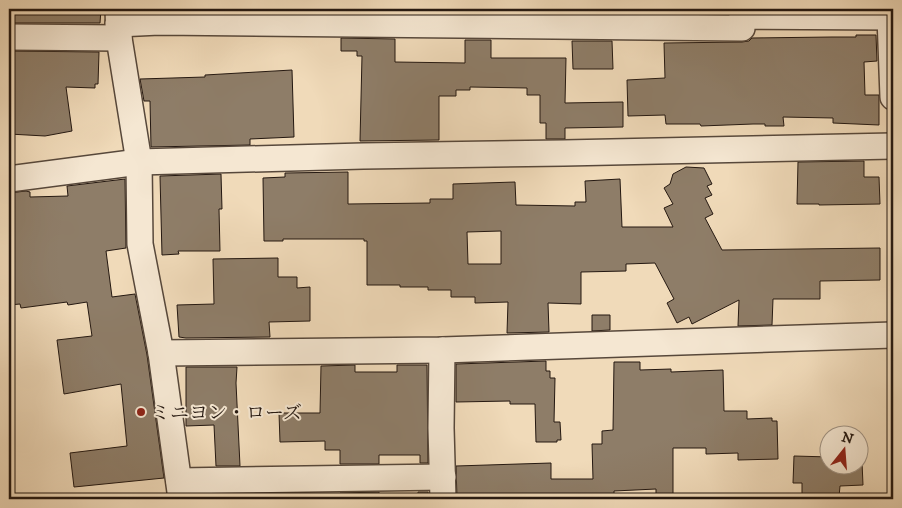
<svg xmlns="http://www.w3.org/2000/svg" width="902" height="508" viewBox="0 0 902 508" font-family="'IM FELL DW Pica','Noto Serif JP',serif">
<rect width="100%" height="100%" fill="#f0dab9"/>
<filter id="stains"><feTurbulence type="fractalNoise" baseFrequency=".004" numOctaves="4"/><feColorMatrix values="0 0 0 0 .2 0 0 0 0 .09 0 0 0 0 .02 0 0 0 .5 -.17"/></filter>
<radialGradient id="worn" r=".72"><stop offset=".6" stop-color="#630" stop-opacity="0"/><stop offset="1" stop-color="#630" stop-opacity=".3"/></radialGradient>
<!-- building -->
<g fill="#8e7d68" stroke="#241811" fill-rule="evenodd">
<path d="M9,9H101L100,23H9Z"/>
<path d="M856,35H876L877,61L864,62L865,95H879V125L833,123V118L783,117L784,126H765V124H753L701,126L700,124H666L665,115L628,116L627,80L665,78L664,43L742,42L749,41L752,38L832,37H856Z"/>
<path d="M341,38L395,39V62L465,63V40H491V58H566L565,103L623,102V127L565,128V139H546V123H540V95H527V88L470,87V90H456V96H439V140L360,141L362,56H357V51H341Z"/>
<path d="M572,41H612L613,69H573Z"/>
<path d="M9,51L99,52L98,84H95V88L66,87L72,131L45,136L9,134Z"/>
<path d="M292,70L294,137L250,139V145L151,147L150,101H144L140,79L205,77V75Z"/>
<path d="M864,161V177H879L880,204L819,205V204H797L798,162Z"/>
<path d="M686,167L704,168L712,184L707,186L712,195L705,198L713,214L705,218L722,250L880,248V280L820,281V299H773L772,325L738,326L739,300L692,324L689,317L677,323L667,303L674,299L655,263L626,264V271L581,272V304L548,303L549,332L507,333L508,302L475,303V297H451V290H428V287H400V285H367V241H364V239H283V241H264L263,178L285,177V173L348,172V204L430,203V199H453V184L515,182L516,205L575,206V202H586L585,181L620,179L622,227H673L664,208L673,204L664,188L670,184L673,174ZM501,231V264H468L467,232Z"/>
<path d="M221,174L222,209H219L220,251H178L179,254L162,255L160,176Z"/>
<path d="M125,179L126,248L106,251L112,297L135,294L147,355L164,478L74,487L70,453L127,446L121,384L64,394L57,340L92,336L87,302L68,305L67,302L21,308L20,304L9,305V193L26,191L30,192V197L68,196L67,186Z"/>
<path d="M278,258V277H297V288L310,287V321L269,322L270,337L186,338L179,337L177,305L214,304L213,259Z"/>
<path d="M592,315H610V330L592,331Z"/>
<path d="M546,361V371H550V378H555L554,422H560L561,440H557V442H536L535,404H510V401L456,402V364Z"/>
<path d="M614,362H640V370L671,369V372L723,370L724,411H747V419L772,418V421H777L778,459L738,460V453L706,454V448H673V496H656V489L614,491V499H457L456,466L551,463V479H593L592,444H602V431L613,430Z"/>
<path d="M355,365V372H397V365H427L428,463H420V455H379V464H340V450H325V441L280,442L279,413H320L321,366Z"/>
<path d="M186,367H237L236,383L240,466H216L214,425L186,426Z"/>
<path d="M794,456L830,457V466H860V462H862L863,485L840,486L839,497L802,496V483H793Z"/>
<path d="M379,492V499H340V493Z"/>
<path d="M418,492H428L429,499H418Z"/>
</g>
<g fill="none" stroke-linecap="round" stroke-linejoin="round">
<!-- minor casing -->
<g stroke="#57483b" stroke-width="28">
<g id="minor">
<path d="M118,9L119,38L139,162L140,244L161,353L181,499"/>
<path d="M890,17L893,97"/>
<path d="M118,24L159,22L742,28V16L893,17"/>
<path d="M9,37L119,38"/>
<path d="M9,179L139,162L363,156L564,153L893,146"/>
<path d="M442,350L441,428L443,499"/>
<path d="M161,353L442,350L893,335"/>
<path d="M179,481L443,477"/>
</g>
</g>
<!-- minor -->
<use href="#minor" stroke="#f5e7d2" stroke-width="25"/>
</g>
<!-- markers -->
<circle fill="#8f2418" stroke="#f5e7d2" stroke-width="2" cx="141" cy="412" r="5"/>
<g text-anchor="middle" stroke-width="4" stroke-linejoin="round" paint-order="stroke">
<!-- poi labels -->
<g font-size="19" fill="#241811" stroke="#f5e7d2" text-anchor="start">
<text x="151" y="419">ミニヨン・ローズ</text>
</g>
</g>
<!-- margin -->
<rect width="902" height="508" fill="none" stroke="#f0dab9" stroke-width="30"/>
<rect x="10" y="10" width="882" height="488" fill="none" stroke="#241811" stroke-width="2.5"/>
<rect x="15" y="15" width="872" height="478" fill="none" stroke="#241811"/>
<!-- north arrow -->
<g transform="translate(844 450) rotate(17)"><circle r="24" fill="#f5e7d2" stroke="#a19485"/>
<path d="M0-4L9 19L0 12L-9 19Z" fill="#8f2418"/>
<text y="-8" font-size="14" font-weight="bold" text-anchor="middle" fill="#241811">N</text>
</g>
<rect width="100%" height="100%" filter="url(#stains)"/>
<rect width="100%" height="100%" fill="url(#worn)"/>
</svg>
